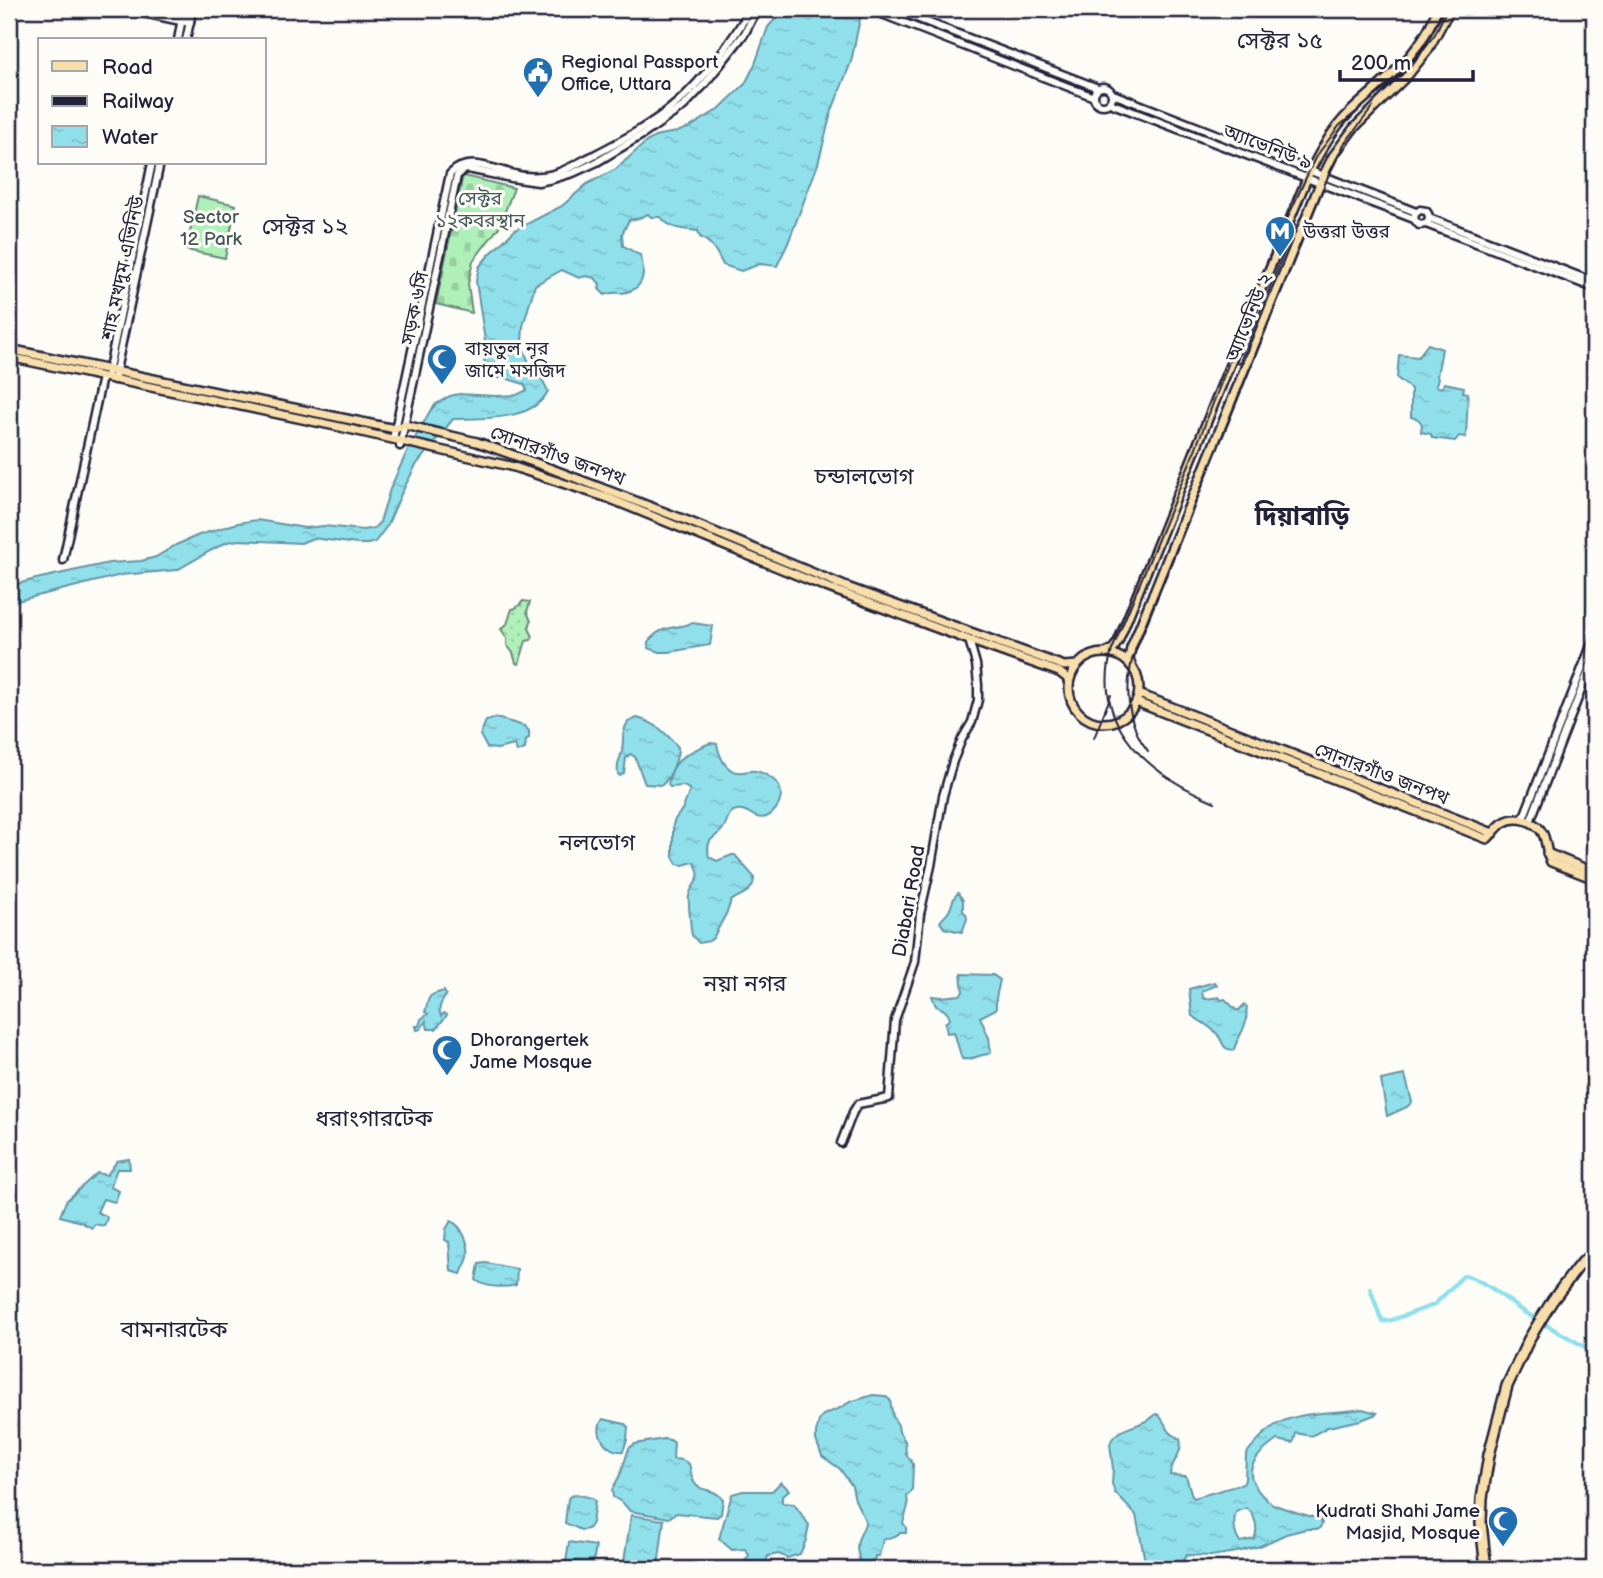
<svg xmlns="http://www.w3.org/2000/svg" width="1603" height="1578" viewBox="0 0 1603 1578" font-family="'Balsamiq Sans','Noto Sans Bengali',sans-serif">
<defs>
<pattern id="grass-dots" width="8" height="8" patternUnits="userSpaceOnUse" patternTransform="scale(1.75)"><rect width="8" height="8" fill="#aff0b9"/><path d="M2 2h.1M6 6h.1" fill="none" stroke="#96cea0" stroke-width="1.8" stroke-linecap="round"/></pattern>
<pattern id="cemetery-stones" width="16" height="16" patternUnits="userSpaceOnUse" patternTransform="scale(1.75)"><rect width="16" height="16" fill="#aff0b9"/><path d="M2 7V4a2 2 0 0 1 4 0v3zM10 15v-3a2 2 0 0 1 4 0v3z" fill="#96cea0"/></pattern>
<pattern id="water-ripples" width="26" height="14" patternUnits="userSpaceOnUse" patternTransform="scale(1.75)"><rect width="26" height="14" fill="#90e0eb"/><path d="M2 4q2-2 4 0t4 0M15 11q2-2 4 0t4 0" fill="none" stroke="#7cc0ca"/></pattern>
</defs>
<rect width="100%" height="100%" fill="#fdfcf7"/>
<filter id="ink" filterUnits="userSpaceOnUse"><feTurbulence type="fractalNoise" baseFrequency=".0143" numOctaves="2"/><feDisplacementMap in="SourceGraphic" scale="14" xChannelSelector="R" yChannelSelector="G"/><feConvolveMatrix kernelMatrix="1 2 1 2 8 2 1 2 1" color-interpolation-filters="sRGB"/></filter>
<g filter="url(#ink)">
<!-- grass -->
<path fill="url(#grass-dots)" stroke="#68897a" stroke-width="2" d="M523,601L530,602L527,612L531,621L529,628L533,637L531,640L526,641L519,664L516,663L513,653L507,645V638L501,629L507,624L512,609L516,608Z"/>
<!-- cemetery -->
<path fill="url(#cemetery-stones)" stroke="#68897a" stroke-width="2" d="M464,176L514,188L499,227L473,261L468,284L472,313L436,304L462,179Z"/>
<!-- park -->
<path fill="#aff0b9" stroke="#68897a" stroke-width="2" d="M198,196L236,205L225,258L186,250Z"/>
<!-- water -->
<g fill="url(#water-ripples)" stroke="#6494a5" stroke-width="2" fill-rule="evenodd">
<path d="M817,9H862L851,62L831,113L818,164L788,243L777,266L760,264L741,271L723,265C717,253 713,243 700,237L698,231C684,229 670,230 661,217H651L648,214L639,218L629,220L622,234L623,246C630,248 633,253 640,255C645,270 646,287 627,292C617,295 617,290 605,295L599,289L600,284L595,278L586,276L579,278L562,270L535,285L523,326L522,345L530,365L543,381L548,391C533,422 481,418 453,419L416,465L401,494L387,526L375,542L368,544H357L313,538L301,543L239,540L227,542L210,551L177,570L121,575L9,603V586L36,579L109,563L141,561L156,557L176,545L199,535L238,523L257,520L305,528L324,526L363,530L374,528L380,522L390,489L405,456L430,411L436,404L450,396L459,394L496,396L517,395L527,390L524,384L505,378H490L484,371L485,341L476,281L479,267L488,256L515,230L562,206L587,184L616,169L646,142L659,135L677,132L690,127L719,109L745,84L755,64L768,27L777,17L792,13L806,12Z"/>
<path d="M1428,344L1442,349L1437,376L1438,379L1436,386L1442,388L1444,383L1464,387L1463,392L1468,393L1466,437L1459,436L1455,441L1432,438L1431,434L1421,432L1422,424L1418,419L1411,417V389L1397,378L1399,355L1418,357Z"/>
<path d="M692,623L713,626L710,645L669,652H660L648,648V642C662,624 673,630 692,623Z"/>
<path d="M496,718L524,726L529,731V738L526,740L525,749L517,752L515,745L497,749L487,748L480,735L486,721Z"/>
<path d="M637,718C655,722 666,733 678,747C678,759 671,777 662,785L645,784L635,757L630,754L626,758L624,773L620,776L618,774C616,763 620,761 622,751C624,739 621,733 628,722Z"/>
<path d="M710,743L717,744C719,755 725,771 738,772C744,773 749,770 755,771C766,773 781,782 781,794C781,806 770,821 757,817C750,815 746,808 737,810C727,811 728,823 722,830C719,834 713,837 710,841C707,846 708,851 709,857L717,861L732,855H735L754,877C754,893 742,893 731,901L727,912L713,938L709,941L699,943C697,941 694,938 692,935C691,932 688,900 689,896C693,880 705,880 694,862L683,865L677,864L673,857V825L674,821L683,808L690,790L684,786L670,787L668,785C672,758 688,753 710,743Z"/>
<path d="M958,893L963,900V911L966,914L967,919L962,932L944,928L940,922C943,917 947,915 949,911C953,904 952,898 958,893Z"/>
<path d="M961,974L993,975L1000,980L996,998V1009L980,1017L989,1038L991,1052L989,1054C980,1054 970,1061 962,1059L954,1032L947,1033L945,1023L950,1019C948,1011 943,1009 936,1006L932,996L941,997L960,995L963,992Z"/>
<path d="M1215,982L1217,985L1202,991L1203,998L1206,999L1219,997L1221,1000L1225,999L1236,1010H1239L1244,1005L1247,1007C1246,1011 1247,1015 1246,1020C1245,1030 1236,1040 1234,1050C1220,1049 1225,1043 1217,1034C1212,1027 1200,1021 1192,1016L1189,989Z"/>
<path d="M444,991L446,995C442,1002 437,1008 441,1016L444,1013L447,1015L436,1029H428L426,1021L421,1029L417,1030L416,1026H419L421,1019L428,1014L425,1012C430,995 426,996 444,991Z"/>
<path d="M1405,1075L1412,1102L1407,1107L1387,1116L1381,1080Z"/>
<path d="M129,1159L130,1169H117L110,1187L119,1191L115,1202L103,1199L97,1212L106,1216L107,1218L104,1226L95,1224L92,1228L81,1222L60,1216L66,1201L97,1173L107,1175L117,1161Z"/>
<path d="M451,1221C462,1226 470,1244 468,1257C467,1262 463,1268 461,1274L451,1271L449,1242L445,1240L446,1229Z"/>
<path d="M486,1263L517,1269L516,1285C504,1288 486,1288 476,1280L479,1264Z"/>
<path d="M873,1395L885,1396L890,1400L893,1417L898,1425L899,1432L905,1441L906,1454L913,1464L912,1491L907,1496L908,1506L903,1523L906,1527V1533H900C894,1538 889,1537 883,1540L879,1556H875V1558L866,1567L860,1563L857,1549L858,1540L865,1524V1520L855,1500L852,1486L840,1469L822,1456L816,1440V1433L819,1421L823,1415L840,1408L850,1402Z"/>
<path d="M1362,1409L1377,1413L1374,1415L1361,1420L1328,1427L1311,1436L1296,1433L1294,1441L1292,1443L1277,1440C1263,1450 1243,1465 1254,1484C1259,1493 1264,1499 1273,1504C1288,1511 1306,1514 1321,1520L1322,1524L1319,1529H1306L1286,1534L1260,1546L1237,1552L1211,1556L1187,1555L1176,1569H1151L1146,1566L1136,1515L1115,1493L1112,1484L1113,1469L1110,1444C1114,1429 1133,1428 1146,1421C1149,1420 1153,1417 1156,1414L1159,1415C1169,1428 1165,1431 1180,1439C1184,1454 1170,1462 1170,1475L1186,1476L1192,1496L1194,1498L1243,1484L1245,1480L1246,1454C1254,1444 1263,1433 1274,1426C1298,1410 1335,1414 1362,1409ZM1246,1508C1255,1513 1259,1530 1254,1539L1240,1542C1234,1536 1233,1520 1236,1512Z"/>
<path d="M603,1419L625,1424L628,1427L627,1440L623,1451C607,1453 592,1433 603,1419Z"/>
<path d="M664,1439L670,1440L674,1442L673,1459L682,1460L689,1464C691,1470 691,1481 697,1486C705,1492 713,1488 723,1499L721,1514L717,1517L676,1513L669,1518L630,1511L623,1503L613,1497L612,1490L621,1473L629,1448L635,1444Z"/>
<path d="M1594,1464V1569H1590L1585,1493Z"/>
<path d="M781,1482L789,1490L782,1496V1503L794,1504L809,1525L806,1540L800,1554L787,1558L779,1554L768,1556L765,1565L756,1567L745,1561L749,1555L745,1549L732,1550L719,1539L732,1494L743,1491H772Z"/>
<path d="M576,1494L591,1498L595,1501L592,1523L588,1529L581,1530L565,1523L568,1499L569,1497Z"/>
<path d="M631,1515L664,1520L658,1567L624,1562Z"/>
<path d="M569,1542L596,1546L592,1569H565Z"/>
</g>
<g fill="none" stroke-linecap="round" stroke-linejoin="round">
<!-- canal -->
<path stroke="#90e0eb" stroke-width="4.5" d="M1370,1288L1380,1316L1383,1321H1389L1434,1305L1464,1275C1486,1281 1503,1297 1521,1310C1545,1325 1570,1338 1594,1352"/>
<!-- minor casing -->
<g stroke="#22223b" stroke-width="11">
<g id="minor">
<path d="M125,9L190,23"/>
<path d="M154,9L191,17"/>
<path d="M869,9L1094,97"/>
<path d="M893,9L1098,88"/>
<path d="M178,40L182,18"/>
<path d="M186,40L191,17L188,12L189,9"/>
<circle cx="1103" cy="96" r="9"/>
<path d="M1113,94L1416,212"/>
<path d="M1110,103L1414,219L1419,225L1426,224C1430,220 1430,215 1426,211L1420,210L1415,214L1414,219"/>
<path d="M1429,218L1594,282"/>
<path d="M1426,224L1594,288"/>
<path d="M108,373L152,163"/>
<path d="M114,380L160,163"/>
<path d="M393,439L450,174C467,156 490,168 510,173C520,176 532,177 542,176C559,175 576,164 592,156C621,141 653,124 678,102C704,79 734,39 750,9"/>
<path d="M400,446L457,176L463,170L468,169L511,178L538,182L553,179L573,173L597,162L644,134L684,106L704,85L745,33L757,9"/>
<path d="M63,560L102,377"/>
<path d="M1523,819L1594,638"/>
<path d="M1530,822L1594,657"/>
<path d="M841,1143L853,1112L858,1104L889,1098L895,1020L915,962L920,914L931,866L943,796L953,761L962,739L972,722L978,700V685L976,664L969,640"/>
</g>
</g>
<!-- major casing -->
<g stroke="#22223b" stroke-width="12">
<g id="major">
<path d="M9,349L395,429L405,425L477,442L544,466L688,521L847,587L1064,666L1077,665"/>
<path d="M9,357L340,427L514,467L608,498L826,587L969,640L1059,672L1067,678L1069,684"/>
<path d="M1106,653L1113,649L1118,642L1237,347L1310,171C1321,150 1333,128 1350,112C1384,80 1422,55 1437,9"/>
<circle cx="1104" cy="688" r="35"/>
<path d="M1132,667L1129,659L1131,648L1323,176L1333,156L1353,129L1408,75L1428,50L1450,9"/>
<path d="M1139,694L1493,833"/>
<path d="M1136,702L1487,839C1493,834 1497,827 1503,823C1516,815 1536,820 1543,834C1547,843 1546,853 1551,862L1594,879"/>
<path d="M1547,853L1594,872"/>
</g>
</g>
<!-- highway casing -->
<g stroke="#22223b" stroke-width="14">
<path id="highway" d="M1486,1569L1481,1523L1482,1498L1489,1455L1507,1386L1529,1339L1552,1301L1577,1268L1594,1251"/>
</g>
<!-- minor -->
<use href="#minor" stroke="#fdfcf7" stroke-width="6"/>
<!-- major -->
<use href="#major" stroke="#f8deab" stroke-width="7"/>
<!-- highway -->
<use href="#highway" stroke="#f8deab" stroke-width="9"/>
<!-- rail -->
<g stroke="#22223b" stroke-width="2">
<path d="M1239,364L1295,225"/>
<path d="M1094,738L1111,695"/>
<path d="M1148,751C1127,725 1125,691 1132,660L1329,174L1344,144L1373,107"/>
<path d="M1215,802C1152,776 1090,727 1112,650L1193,455L1271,254L1315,158L1339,126L1395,80L1415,61L1435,34L1447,9"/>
</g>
</g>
</g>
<!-- icons -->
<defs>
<g id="civic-pin" transform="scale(1.575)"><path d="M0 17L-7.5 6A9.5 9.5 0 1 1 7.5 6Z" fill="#1f6fb2" stroke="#fdfcf7"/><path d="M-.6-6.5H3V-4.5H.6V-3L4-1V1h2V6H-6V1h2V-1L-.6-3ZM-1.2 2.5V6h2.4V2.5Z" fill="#fff"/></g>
<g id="metro-pin" transform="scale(1.575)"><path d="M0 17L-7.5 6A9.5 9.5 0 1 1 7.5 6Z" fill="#1f6fb2" stroke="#fdfcf7"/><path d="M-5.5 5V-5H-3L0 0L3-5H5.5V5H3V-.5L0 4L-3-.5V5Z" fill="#fff"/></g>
<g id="mosque-pin" transform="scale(1.575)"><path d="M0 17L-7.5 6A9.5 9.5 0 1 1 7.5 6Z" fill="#1f6fb2" stroke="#fdfcf7"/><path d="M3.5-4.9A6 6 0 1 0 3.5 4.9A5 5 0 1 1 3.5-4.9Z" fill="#fff"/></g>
</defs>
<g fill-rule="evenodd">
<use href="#civic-pin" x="538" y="72"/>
<use href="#metro-pin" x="1280" y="231"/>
<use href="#mosque-pin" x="442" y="359"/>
<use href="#mosque-pin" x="447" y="1050"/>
<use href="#mosque-pin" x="1503" y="1521"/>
</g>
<g text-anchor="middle" stroke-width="6" stroke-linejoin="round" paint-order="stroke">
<!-- poi labels -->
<g font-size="19" fill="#22223b" stroke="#fdfcf7" text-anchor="start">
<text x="561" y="68">Regional Passport<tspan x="561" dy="22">Office, Uttara</tspan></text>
<text x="1303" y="238">উত্তরা উত্তর</text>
<text x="465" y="355">বায়তুল নূর<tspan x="465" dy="22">জামে মসজিদ</tspan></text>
<text x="470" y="1046">Dhorangertek<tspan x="470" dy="22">Jame Mosque</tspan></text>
<text x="1480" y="1517" text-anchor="end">Kudrati Shahi Jame<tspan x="1480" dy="22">Masjid, Mosque</tspan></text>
</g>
<!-- street labels -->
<g font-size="19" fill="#22223b" stroke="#fdfcf7">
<text transform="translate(1268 146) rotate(21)" y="7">অ্যাভেনিউ ৯</text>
<text transform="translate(122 268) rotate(-78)" y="7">শাহ মখদুম এভিনিউ</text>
<text transform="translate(414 308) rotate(-78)" y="7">সড়ক ৬সি</text>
<text transform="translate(1248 317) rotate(-68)" y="7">অ্যাভেনিউ ২</text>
<text transform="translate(558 455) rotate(20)" y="7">সোনারগাঁও জনপথ</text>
<text transform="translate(1382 773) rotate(21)" y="7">সোনারগাঁও জনপথ</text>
<text transform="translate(908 901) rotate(-80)" y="7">Diabari Road</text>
</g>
<!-- park labels -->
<g font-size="19" fill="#45565a" stroke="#fdfcf7">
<text x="480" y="205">সেক্টর<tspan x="480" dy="22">১২কবরস্থান</tspan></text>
<text x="211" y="223">Sector<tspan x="211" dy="22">12 Park</tspan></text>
</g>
<!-- quarter labels -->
<g font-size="23" fill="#22223b" stroke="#fdfcf7">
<text x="1280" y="48">সেক্টর ১৫</text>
<text x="305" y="234">সেক্টর ১২</text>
<text x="864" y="484">চন্ডালভোগ</text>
<text x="597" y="850">নলভোগ</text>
<text x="745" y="991">নয়া নগর</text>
<text x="374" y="1126">ধরাংগারটেক</text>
<text x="174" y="1337">বামনারটেক</text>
</g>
<!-- district labels -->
<g font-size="26" font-weight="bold" fill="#22223b" stroke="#fdfcf7">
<text x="1302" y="525">দিয়াবাড়ি</text>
</g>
</g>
<!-- margin -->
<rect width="1603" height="1578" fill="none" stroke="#fdfcf7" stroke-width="35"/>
<rect x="18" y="18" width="1568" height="1543" fill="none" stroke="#22223b" stroke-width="2.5" filter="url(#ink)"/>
<!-- legend -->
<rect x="38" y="38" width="228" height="126" fill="#fdfcf7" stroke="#a5a5ac" stroke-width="2"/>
<rect x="52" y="61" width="35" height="10" fill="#f8deab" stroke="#a5a5ac" stroke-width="2"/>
<text x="102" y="74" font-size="21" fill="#22223b">Road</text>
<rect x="52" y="96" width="35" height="10" fill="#22223b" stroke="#a5a5ac" stroke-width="2"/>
<text x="102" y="108" font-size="21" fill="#22223b">Railway</text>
<rect x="52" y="126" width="35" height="21" fill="url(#water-ripples)" stroke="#a5a5ac" stroke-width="2"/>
<text x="102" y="144" font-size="21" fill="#22223b">Water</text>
<!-- scale -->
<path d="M1340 70v10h133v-10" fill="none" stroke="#22223b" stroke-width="3.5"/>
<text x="1351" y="70" font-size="21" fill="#22223b" stroke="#fdfcf7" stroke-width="5" paint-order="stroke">200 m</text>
</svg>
